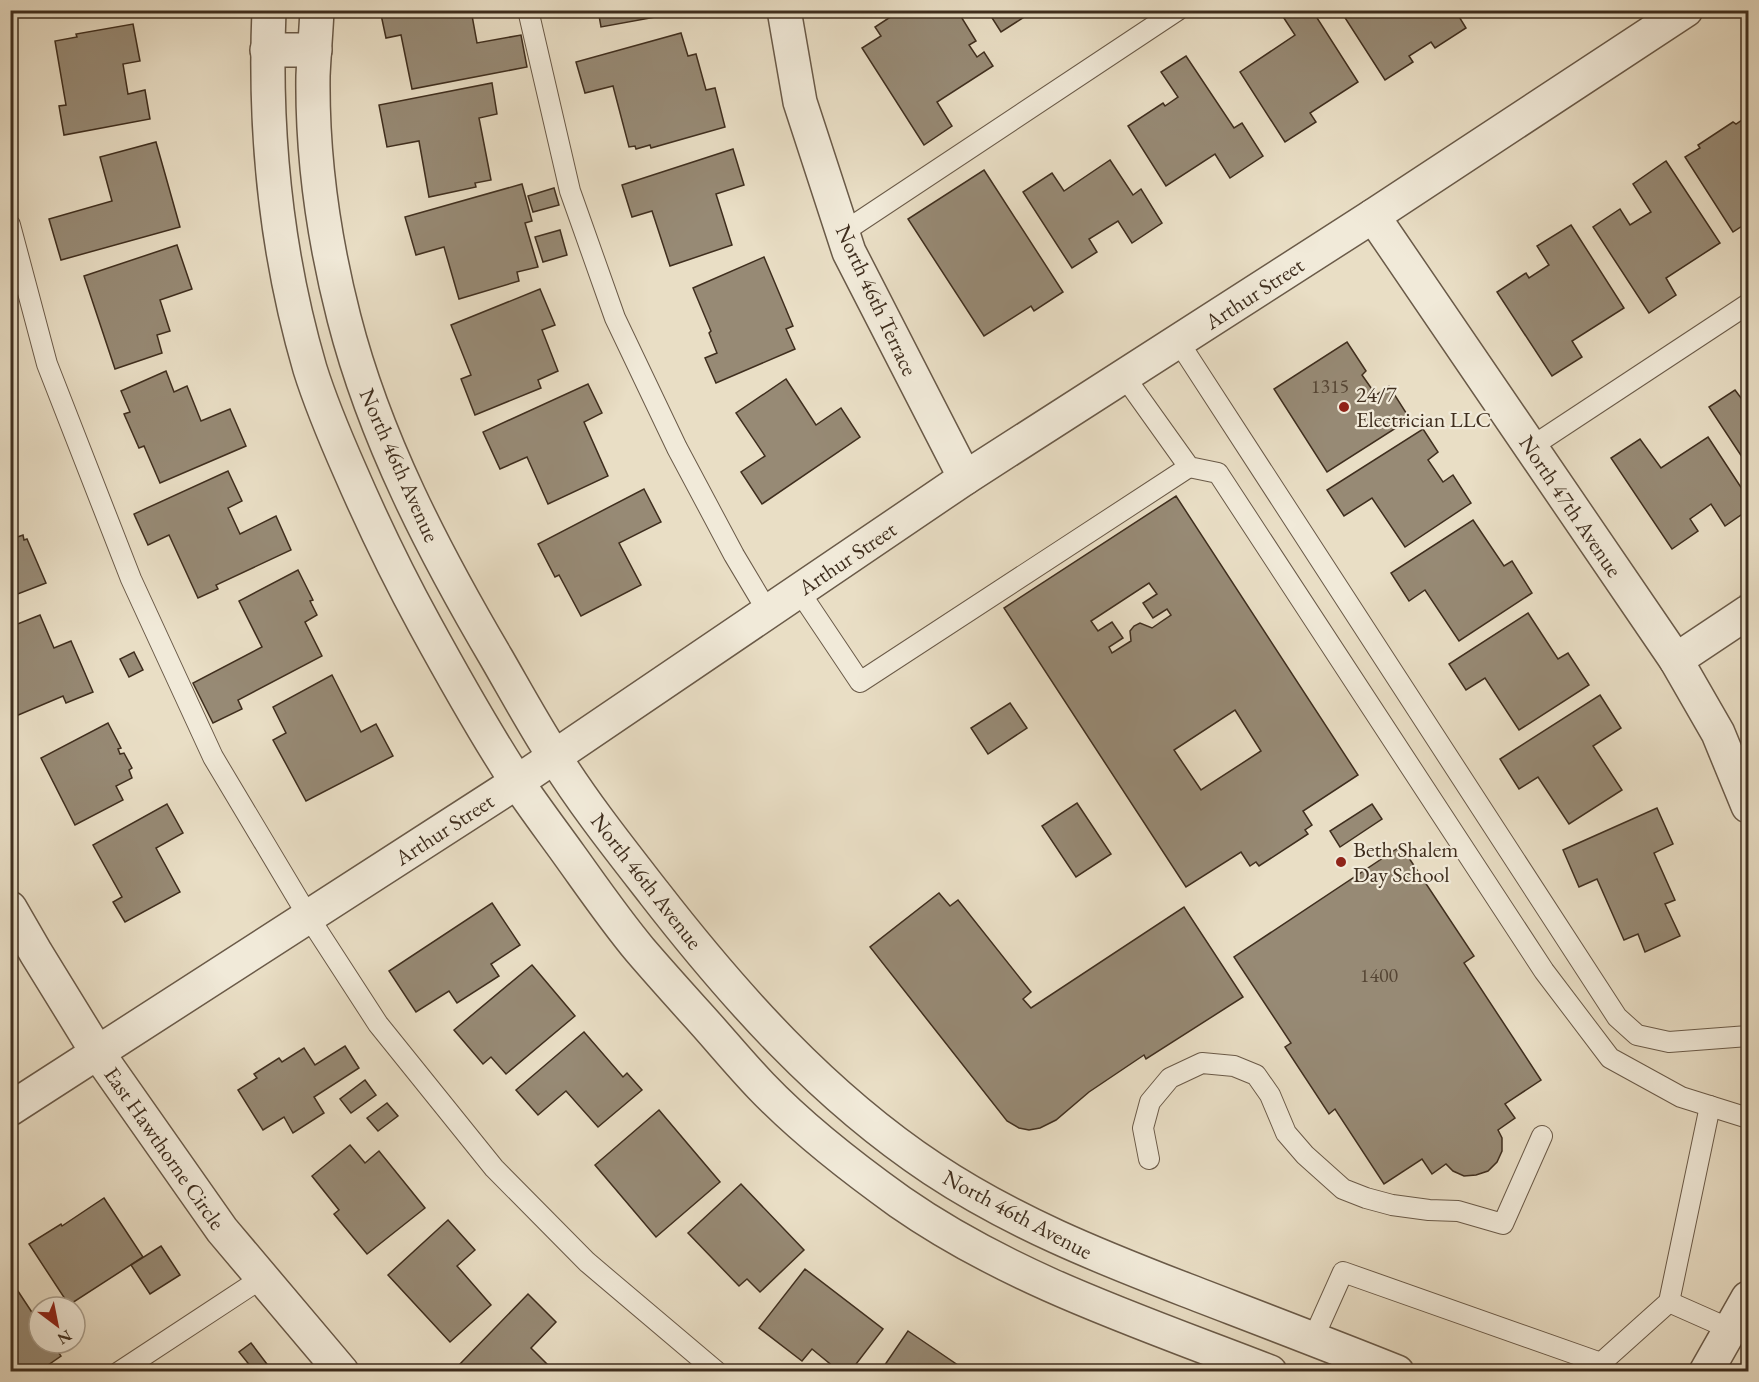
<svg xmlns="http://www.w3.org/2000/svg" width="1759" height="1382" viewBox="0 0 1759 1382" font-family="'EB Garamond',serif">
<rect width="100%" height="100%" fill="#e9dec5"/>
<filter id="stains"><feTurbulence type="fractalNoise" baseFrequency=".00333" numOctaves="4"/><feColorMatrix values="0 0 0 0 .2 0 0 0 0 .09 0 0 0 0 .02 0 0 0 .5 -.17"/></filter>
<radialGradient id="worn" r=".72"><stop offset=".6" stop-color="#630" stop-opacity="0"/><stop offset="1" stop-color="#630" stop-opacity=".3"/></radialGradient>
<!-- building -->
<g fill="#978a75" stroke="#3f2e1e" stroke-width="1.5" fill-rule="evenodd">
<path d="M380,10H471L477,43L521,35L527,67L412,89L401,35L386,38Z"/>
<path d="M598,10H694L601,27Z"/>
<path d="M901,10H957L976,41L969,45L977,57L984,52L993,66L937,102L952,126L924,145L862,48L881,36L875,27Z"/>
<path d="M987,10H1035L1001,32Z"/>
<path d="M1282,10H1312L1358,82L1310,113L1316,122L1285,142L1240,72L1295,35L1280,12Z"/>
<path d="M1340,10H1455L1466,28L1435,48L1431,42L1409,56L1413,62L1385,80Z"/>
<path d="M1475,10H1490L1480,17Z"/>
<path d="M133,24L140,61L123,64L128,94L145,90L150,119L64,135L59,106L66,105L55,41L77,37L76,34Z"/>
<path d="M681,33L688,56L696,54L706,90L715,88L725,127L651,148L650,145L636,149L635,146L629,147L613,86L585,93L576,62Z"/>
<path d="M1186,56L1234,128L1242,123L1263,156L1230,178L1215,154L1166,186L1128,126L1163,103L1165,106L1178,97L1161,72Z"/>
<path d="M492,83L497,114L479,118L491,180L475,183L476,187L429,197L419,141L387,147L379,105Z"/>
<path d="M1748,116V194L1743,197L1748,205V222L1733,232L1685,157L1700,148L1698,145L1733,122L1736,124Z"/>
<path d="M156,142L180,227L61,260L49,219L112,201L100,157Z"/>
<path d="M733,149L744,185L716,194L732,245L670,266L652,211L632,217L622,185Z"/>
<path d="M1110,160L1133,195L1141,189L1162,223L1132,243L1118,221L1089,239L1097,252L1072,268L1023,192L1052,173L1064,191Z"/>
<path d="M1666,161L1720,243L1666,278L1676,295L1649,313L1593,227L1620,209L1630,225L1651,212L1633,184Z"/>
<path d="M984,170L1063,292L1034,311L1031,306L984,336L908,219Z"/>
<path d="M522,184L532,221L525,223L538,267L517,272L519,281L459,299L444,247L416,255L405,217Z"/>
<path d="M554,188L559,205L533,212L528,196Z"/>
<path d="M1571,225L1624,308L1572,341L1582,357L1552,376L1497,292L1526,273L1529,278L1549,265L1537,246Z"/>
<path d="M560,230L567,255L543,262L535,237Z"/>
<path d="M177,245L192,289L160,300L170,331L157,335L162,353L115,369L84,276Z"/>
<path d="M764,257L793,326L786,329L795,349L716,383L705,358L717,353L709,333L711,331L693,288Z"/>
<path d="M540,289L555,325L542,330L558,371L538,380L541,388L475,415L461,379L471,375L451,325Z"/>
<path d="M1347,342L1366,371L1362,375L1376,395L1389,386L1410,419L1327,472L1274,389Z"/>
<path d="M166,371L174,392L187,386L201,421L230,409L246,446L160,483L144,446L139,448L124,414L130,412L121,391Z"/>
<path d="M786,379L816,425L841,408L860,437L762,504L741,472L765,456L736,413Z"/>
<path d="M588,384L602,413L584,422L608,476L548,504L527,457L500,469L483,432Z"/>
<path d="M1735,390L1741,398L1748,393V466L1709,407Z"/>
<path d="M1423,429L1438,452L1428,460L1443,482L1453,475L1471,503L1405,547L1372,498L1344,516L1327,490Z"/>
<path d="M1708,437L1748,498V510L1725,526L1711,504L1690,519L1698,531L1672,549L1611,458L1640,439L1661,468Z"/>
<path d="M228,471L242,501L228,508L240,534L276,516L291,550L216,585L218,589L198,598L169,535L148,545L134,514Z"/>
<path d="M644,489L661,522L619,543L641,585L581,616L559,575L555,577L538,544Z"/>
<path d="M1176,496L1358,775L1303,811L1312,825L1305,830L1308,834L1259,866L1256,862L1250,866L1241,852L1186,887L1004,608ZM1149,583L1157,594L1143,603L1153,618L1167,609L1171,615L1152,628L1140,623L1134,626L1130,631L1131,641L1112,653L1109,647L1123,638L1112,622L1098,631L1091,621ZM1235,710L1261,751L1201,790L1174,750Z"/>
<path d="M1473,520L1504,566L1512,561L1532,593L1459,641L1425,590L1409,601L1391,573Z"/>
<path d="M23,535L24,540L27,539L46,583L10,597V541L12,544H14L12,539Z"/>
<path d="M298,570L313,600L310,601L317,615L305,622L322,656L238,700L242,709L213,723L193,683L262,647L239,601Z"/>
<path d="M1528,613L1558,659L1568,653L1589,685L1519,730L1485,678L1466,690L1449,664Z"/>
<path d="M40,615L54,648L71,641L93,692L66,703L63,696L16,716L10,702V627Z"/>
<path d="M134,652L143,670L129,677L120,659Z"/>
<path d="M332,675L361,732L376,724L393,756L306,801L273,740L286,733L273,707Z"/>
<path d="M1600,695L1621,728L1593,746L1622,790L1569,824L1538,777L1519,789L1500,759Z"/>
<path d="M1010,703L1027,728L988,754L971,728Z"/>
<path d="M108,723L121,748L118,749L120,754L124,753L132,768L129,770L132,778L116,786L123,800L75,825L41,758Z"/>
<path d="M1077,803L1111,854L1076,877L1042,826Z"/>
<path d="M167,804L183,833L156,848L180,892L125,922L113,902L122,897L93,845Z"/>
<path d="M1372,804L1382,819L1340,847L1330,831Z"/>
<path d="M1657,808L1673,844L1654,853L1675,900L1665,904L1680,936L1645,952L1638,934L1624,940L1597,879L1579,887L1563,850Z"/>
<path d="M1401,846L1474,956L1464,963L1541,1080L1505,1104L1515,1118L1498,1130L1502,1138V1151L1497,1162L1488,1171L1476,1175L1464,1176L1453,1171L1446,1164L1432,1174L1422,1159L1384,1184L1335,1109L1329,1114L1285,1047L1291,1043L1234,957Z"/>
<path d="M939,893L950,906L958,900L1031,992L1023,999L1031,1008L1184,907L1243,997L1146,1059L1144,1055L1089,1092L1056,1120L1040,1128L1029,1130L1019,1128L1007,1121L870,947Z"/>
<path d="M492,903L520,945L491,964L499,976L457,1003L449,991L416,1012L389,971Z"/>
<path d="M532,965L575,1016L506,1074L491,1057L483,1064L454,1030Z"/>
<path d="M584,1032L623,1077L627,1073L642,1090L598,1127L566,1091L538,1115L516,1090Z"/>
<path d="M345,1046L359,1068L314,1097L324,1113L293,1133L284,1117L263,1130L238,1090L257,1078L254,1074L279,1058L282,1062L304,1048L315,1065Z"/>
<path d="M365,1080L376,1095L351,1113L340,1099Z"/>
<path d="M387,1103L398,1116L378,1131L367,1118Z"/>
<path d="M659,1110L720,1182L656,1237L595,1165Z"/>
<path d="M350,1145L365,1163L379,1151L425,1208L367,1254L334,1214L339,1210L312,1176Z"/>
<path d="M741,1184L804,1250L760,1292L747,1279L739,1286L688,1233Z"/>
<path d="M104,1198L143,1257L69,1305L29,1244L61,1224L62,1226Z"/>
<path d="M448,1220L475,1250L457,1266L491,1305L450,1342L388,1275Z"/>
<path d="M161,1246L180,1275L150,1294L131,1265Z"/>
<path d="M805,1269L883,1329L850,1372H840L812,1349L802,1361L759,1328Z"/>
<path d="M10,1279L39,1323V1343H52L61,1356L38,1372H10Z"/>
<path d="M528,1294L556,1322L531,1348L555,1372H468L460,1364Z"/>
<path d="M908,1331L968,1372H880Z"/>
<path d="M251,1343L273,1372H255L239,1352Z"/>
</g>
<g fill="none" stroke-linecap="round" stroke-linejoin="round">
<!-- service casing -->
<g stroke="#6a5a48" stroke-width="22">
<g id="service">
<path d="M528,10L570,191L615,318L677,448L734,555L768,612"/>
<path d="M10,225L47,364L131,579L213,757L308,916L378,1024L494,1168L587,1262L717,1372"/>
<path d="M842,233L1178,10"/>
<path d="M1178,341L1617,1017L1637,1035L1669,1042L1748,1036"/>
<path d="M1124,376L1189,467L1218,473L1544,971L1610,1058L1681,1097L1748,1118"/>
<path d="M1531,447L1748,304"/>
<path d="M799,591L860,682L1189,467"/>
<path d="M1149,1159L1143,1128L1150,1102L1170,1078L1202,1063L1234,1066L1256,1075L1270,1095L1286,1133L1305,1155L1343,1189L1366,1198L1392,1205L1429,1210L1458,1211L1503,1224L1542,1136"/>
<path d="M1669,1302L1730,1329"/>
<path d="M1313,1339L1343,1272L1601,1363L1669,1302L1710,1106"/>
<path d="M119,1372L262,1278"/>
</g>
</g>
<!-- minor casing -->
<g stroke="#6a5a48" stroke-width="36">
<g id="minor">
<path d="M784,10L800,102L849,252L965,478"/>
<path d="M267,50H315"/>
<path d="M1373,216L1676,660L1718,733L1748,806"/>
<path d="M1676,660L1748,612"/>
<path d="M10,908L36,953L97,1052L222,1230L342,1372"/>
<path d="M10,1109L517,782L965,478L1373,216L1686,10"/>
<path d="M1706,1372L1748,1298"/>
</g>
</g>
<!-- tertiary casing -->
<g stroke="#6a5a48" stroke-width="36">
<g id="tertiary">
<path d="M269,10C264,131 276,253 310,369C321,404 335,437 350,471C373,524 397,574 425,625C454,678 484,732 517,782C534,807 552,831 570,856C593,888 615,920 640,950C658,971 676,991 694,1011C717,1036 738,1062 761,1086C802,1129 851,1167 900,1202C1012,1280 1144,1323 1270,1372"/>
<path d="M317,10C316,32 314,54 313,76C312,157 324,240 344,318C375,439 434,552 497,659C516,692 534,725 554,756C584,804 619,848 654,893C734,996 823,1096 933,1169C1013,1222 1098,1256 1186,1290C1256,1317 1327,1344 1397,1372"/>
</g>
</g>
<!-- service -->
<use href="#service" stroke="#f1ead9" stroke-width="20"/>
<!-- minor -->
<use href="#minor" stroke="#f1ead9" stroke-width="33"/>
<!-- tertiary -->
<use href="#tertiary" stroke="#f1ead9" stroke-width="33"/>
</g>
<!-- markers -->
<g fill="#8f2418" stroke="#f1ead9" stroke-width="2">
<circle cx="1344" cy="407" r="6"/>
<circle cx="1341" cy="862" r="6"/>
</g>
<g text-anchor="middle" stroke-width="4.5" stroke-linejoin="round" paint-order="stroke">
<!-- number labels -->
<g font-size="20" fill="#554534">
<text x="1330" y="393">1315</text>
<text x="1379" y="982">1400</text>
</g>
<!-- street labels -->
<g font-size="22" fill="#3f2e1e" stroke="#f1ead9">
<text transform="translate(1254 293) rotate(-33)" y="8">Arthur Street</text>
<text transform="translate(877 300) rotate(65)" y="8">North 46th Terrace</text>
<text transform="translate(400 465) rotate(66)" y="8">North 46th Avenue</text>
<text transform="translate(1571 506) rotate(56)" y="8">North 47th Avenue</text>
<text transform="translate(847 558) rotate(-34)" y="8">Arthur Street</text>
<text transform="translate(444 829) rotate(-33)" y="8">Arthur Street</text>
<text transform="translate(647 881) rotate(52)" y="8">North 46th Avenue</text>
<text transform="translate(165 1148) rotate(55)" y="8">East Hawthorne Circle</text>
<text transform="translate(1018 1214) rotate(28)" y="8">North 46th Avenue</text>
</g>
<!-- poi labels -->
<g font-size="22" fill="#3f2e1e" stroke="#f1ead9" text-anchor="start">
<text x="1356" y="402">24/7<tspan x="1356" dy="25">Electrician LLC</tspan></text>
<text x="1353" y="857">Beth Shalem<tspan x="1353" dy="25">Day School</tspan></text>
</g>
</g>
<!-- margin -->
<rect width="1759" height="1382" fill="none" stroke="#e9dec5" stroke-width="36"/>
<rect x="12" y="12" width="1735" height="1358" fill="none" stroke="#3f2e1e" stroke-width="3"/>
<rect x="18" y="18" width="1723" height="1346" fill="none" stroke="#3f2e1e" stroke-width="1.5"/>
<!-- north arrow -->
<g transform="translate(57 1325) rotate(148)"><circle r="28" fill="#f1ead9" stroke="#aa9f8e" stroke-width="1.5"/>
<path d="M0-4.5L10 22L0 15L-10 22Z" fill="#8f2418"/>
<text y="-9" font-size="16" font-weight="bold" text-anchor="middle" fill="#3f2e1e">N</text>
</g>
<rect width="100%" height="100%" filter="url(#stains)"/>
<rect width="100%" height="100%" fill="url(#worn)"/>
</svg>
